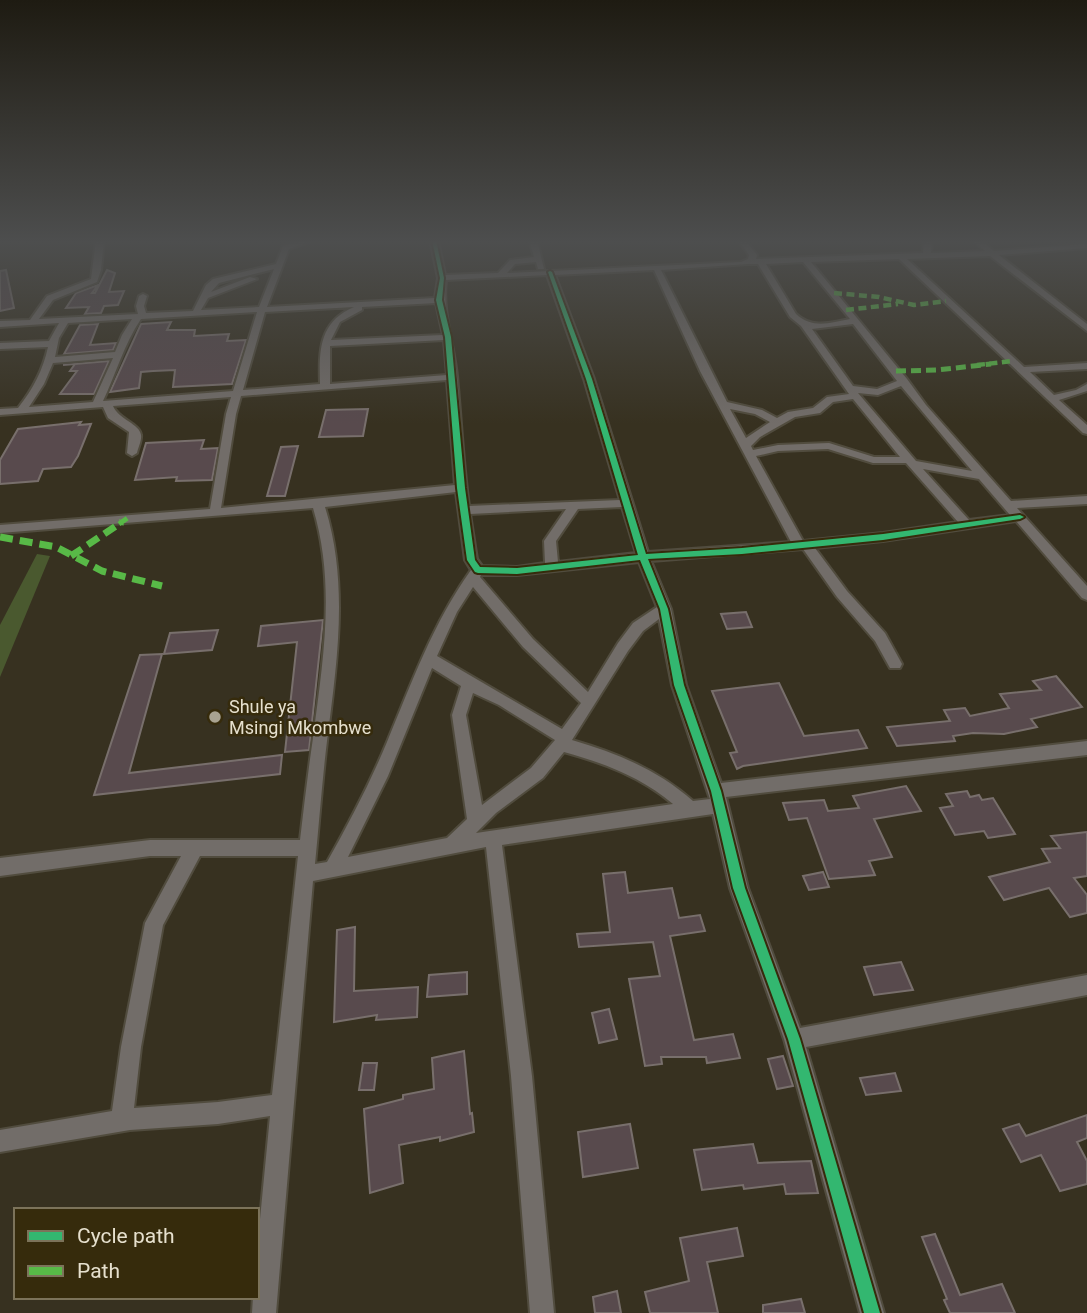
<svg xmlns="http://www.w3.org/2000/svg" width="1087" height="1313" viewBox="0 0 1087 1313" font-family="Roboto,sans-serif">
<rect width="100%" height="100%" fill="#373120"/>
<!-- green -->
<path fill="#4a592f" d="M37,554L50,556L0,677V625Z"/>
<!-- building -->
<g fill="#584a4d" stroke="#786f6c" stroke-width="2">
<path d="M6,270L14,308L0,311V271Z"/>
<path d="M107,270L115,273L109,292L124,291L118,305L104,306L101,313L85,314L89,307L66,308L76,293L98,285L92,293H95Z"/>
<path d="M171,322L167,330H195L194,336L229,334L227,341L246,340L232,384L173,387L175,370L153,371L141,372L139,388L110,392L141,324Z"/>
<path d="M98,324L90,345L116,343L113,350L64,354L80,325Z"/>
<path d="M109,361L94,394H60L77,371H70L75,364L63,365Z"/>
<path d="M368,409L363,436L319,437L326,410Z"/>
<path d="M81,422L79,425L91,424L78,456L71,467L43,469L38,481L0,484V460L18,429Z"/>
<path d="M204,440L201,449L218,448L212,480L176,481L177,477L135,480L146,443Z"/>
<path d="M298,446L285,496H267L281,447Z"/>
<path d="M746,612L752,627L727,629L721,614Z"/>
<path d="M323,620L309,750L285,752L297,642L258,646L261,626Z"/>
<path d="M218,630L212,650L164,654L170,633Z"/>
<path d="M162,654L129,773L282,755L280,774L94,795L140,655Z"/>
<path d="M1056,676L1082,707L1031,719L1037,727L1004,734L973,733L953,736L955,741L897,746L887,727L950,721L944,710L965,708L970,716L1009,708L1000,694L1041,690L1033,681Z"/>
<path d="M779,683L804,736L858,730L867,748L743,766L737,769L730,753L737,752L712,691Z"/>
<path d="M906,786L921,811L874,819L892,857L869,861L875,875L829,879L807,818L789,820L783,803L824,800L828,811L859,808L853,796Z"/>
<path d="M967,791L970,797L979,795L982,800L993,798L1015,834L988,838L984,831L955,835L940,808L953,806L946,794Z"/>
<path d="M1087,832V876L1074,878L1087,895V913L1070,917L1049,888L1004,900L989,877L1050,862L1042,849L1060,848L1051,836Z"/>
<path d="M625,872L628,893L672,888L679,918L700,915L705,931L670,936L694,1040L733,1034L740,1058L707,1063L706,1057H661L662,1064L645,1066L629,979L660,976L653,942L579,947L577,934L610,932L603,874Z"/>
<path d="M823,872L829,887L809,890L803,876Z"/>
<path d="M355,927L354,991L418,987L417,1017L376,1020L377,1015L334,1022L337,930Z"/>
<path d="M901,962L913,990L874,995L864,967Z"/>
<path d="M467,972V994L427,997L429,975Z"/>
<path d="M609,1009L617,1039L599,1043L592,1013Z"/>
<path d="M464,1051L470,1114L472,1113L474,1132L440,1141V1137L399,1145L403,1183L370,1193L364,1109L403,1099V1095L434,1089L432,1058Z"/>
<path d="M783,1056L793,1086L777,1089L768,1059Z"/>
<path d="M363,1063H377L374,1090H359Z"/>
<path d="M895,1073L901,1091L866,1095L860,1078Z"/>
<path d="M1087,1115V1138L1077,1142L1087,1161V1184L1060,1191L1041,1155L1021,1162L1003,1129L1019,1124L1026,1136Z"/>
<path d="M630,1124L638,1168L583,1177L578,1132Z"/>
<path d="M753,1144L758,1163L811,1161L818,1193L786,1194L784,1184L744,1189L743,1185L702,1190L694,1150Z"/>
<path d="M737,1228L743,1256L707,1262L718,1313H650L645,1292L689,1281L680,1238Z"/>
<path d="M935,1234L960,1295L1002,1284L1015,1313H950L944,1300L947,1299L922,1237Z"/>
<path d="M617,1291L621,1313H595L593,1297Z"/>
<path d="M801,1299L805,1313H763V1305Z"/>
</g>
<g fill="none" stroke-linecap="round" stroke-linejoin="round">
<!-- minor casing -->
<g stroke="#514c3e" stroke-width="4">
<path id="minor" d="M96,240H104L101,270L97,282L53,300L39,319L138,314L136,306L139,296L143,294L147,296L144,306L146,313L193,311L206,285L213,279L276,264L283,246L303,240H314L289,249L267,307L435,298L438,278L430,240H438L445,275L498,273L510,260L534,257L529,240H537L544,269H538L536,262L515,264L507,273L741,262L748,259L749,255L738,240H745L757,255L756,259L923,253L924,240H932L931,253L985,251L972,240H980L994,251L1087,244V248L999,255L1087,324V331L990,256L907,259L1024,367L1087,363V369L1030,372L1054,395L1076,390L1087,384V391L1059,400L1087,425V434L1083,433L899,259L811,262L907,379L926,405L1011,501L1087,496V504L1017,508L1087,586V600L1082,598L1016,521L883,541L815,548L847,591L885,633L902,664L900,668H890L875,641L837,597L803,549L651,561L671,609L686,685L721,783L1087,741V755L726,797L748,888L800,1028L1087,975V995L806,1047L884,1313H860L784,1039L730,888L713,814L502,845L532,1076L554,1313H530L511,1076L486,847L313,881L276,1313H252L253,1297H257V1250L270,1116L218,1124L130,1130L0,1152V1130L112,1111L121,1047L145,923L181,856H150L0,876V858L150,840H300C304,806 308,772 313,738C323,661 336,584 313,508L0,533V525L210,509L226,414L231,397L113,406C118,419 140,424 141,435C142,440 138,448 137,453L132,456L127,453L129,432L108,418L103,407L0,415V409L18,408C33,389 43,370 48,347L0,349V343L49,341L59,323L0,327V321L30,320L47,296L91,279ZM803,262L850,319C830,323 812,329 796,314L766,264ZM748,264H758L790,317L801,326L849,394L827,397L813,408L788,412L777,418L762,410L727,402L661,270ZM274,269L259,307L201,310L208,298L257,279L250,277L211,292L219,283ZM654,270L700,371L791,542L648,552L594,379L555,275ZM547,275L584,379L620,500L469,506C463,463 461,418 457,376C454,345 442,312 446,280ZM436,303L443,335L331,340L340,322L362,310V307ZM354,307C319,322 319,350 320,384L243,390L265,312ZM257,312L233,391L103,401C116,374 124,344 141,319ZM132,319L122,335L115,352L55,357L59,338L68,323ZM853,324L897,381L877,389L853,386L812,329ZM444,340L447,375L330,384V346ZM113,358L93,402L29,407L44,384L53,363ZM447,380L455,485L221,508L236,414L241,396ZM901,386L972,471L916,461L858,393L878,395ZM853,399L900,457H874L829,443L778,445L753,450L751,446L760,437L795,417L820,413L833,402ZM730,409L755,414L770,422L746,438ZM828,449L873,463H906L958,522L883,533L803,541L756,456L778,451ZM923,469L979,479L1010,515L969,520ZM456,492L465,560L471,570C433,623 412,682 387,742C370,783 349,823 327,862L315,864C319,824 322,782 327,741C337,662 349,584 325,507ZM622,507L636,553L558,562L556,541L578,509ZM566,509L544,541L545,563L517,567L482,566L477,559L470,514ZM639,562L657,607L633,623L618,643L588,692L533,639L480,577L481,575H517ZM473,587L523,647L581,703L562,729L437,656L457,612ZM659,619L672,685L710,799L693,801C658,770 617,753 572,740L628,651L643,631ZM432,668L461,686L452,715L467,819L447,838L348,857L388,776ZM473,693L499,705L555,740L531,768L482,805L466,715ZM564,752C604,763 641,777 673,804L476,833L496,813L543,778ZM200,856H298L272,1095L218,1102L134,1108L141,1047L163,925Z"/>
</g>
<!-- minor -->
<use href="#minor" fill="#726d69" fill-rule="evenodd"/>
<!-- quiet-far2 -->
<g stroke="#58b947" stroke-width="4.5" stroke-dasharray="8 4.5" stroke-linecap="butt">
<path d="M834,293L879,297L914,305L946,301"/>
<path d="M846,310L898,304"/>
<path d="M977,365L1013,361"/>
</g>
<!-- quiet-far1 -->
<g stroke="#58b947" stroke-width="5" stroke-dasharray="10 5" stroke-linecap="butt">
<path d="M896,371L937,370L991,364"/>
<path d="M119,524L129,517"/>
</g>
<!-- quiet -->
<g stroke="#58b947" stroke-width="7" stroke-dasharray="13 7" stroke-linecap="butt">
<path d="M0,537L56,547L102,571L162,586"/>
<path d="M71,556L122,522"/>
</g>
<!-- cycleway casing -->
<g stroke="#362b0c" stroke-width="4">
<path id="cycleway" d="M432,240H436L444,278L442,300L451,337L465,488L475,560L480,567L517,568L638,555L586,379L548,272L550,271L552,272L592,379L646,554L742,548L883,534L1020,515L1024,517L1020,519L883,540L742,554L648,559L668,609L684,685L721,791L745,888L800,1039L880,1313H864L788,1039L733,888L711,791L674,685L660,609L640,560L517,574L478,573L475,572L467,560L457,488L445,337L436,300L440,278Z"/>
</g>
<!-- cycleway -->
<use href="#cycleway" fill="#33b770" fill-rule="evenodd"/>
</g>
<!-- sky -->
<linearGradient id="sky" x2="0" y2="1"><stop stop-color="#1e1b12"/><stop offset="0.57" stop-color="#4d4e4e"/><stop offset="1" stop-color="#4d4e4e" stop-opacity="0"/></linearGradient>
<rect width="1087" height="424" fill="url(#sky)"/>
<!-- markers -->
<circle fill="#a9a391" stroke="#362b0c" stroke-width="2.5" cx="215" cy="717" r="7"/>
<g text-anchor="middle" stroke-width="5" stroke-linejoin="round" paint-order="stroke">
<!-- poi labels -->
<g font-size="18" fill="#e6e0ce" stroke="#362b0c" text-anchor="start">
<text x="229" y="713">Shule ya<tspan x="229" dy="21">Msingi Mkombwe</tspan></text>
</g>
</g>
<!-- legend -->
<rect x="14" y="1208" width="245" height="91" fill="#362b0c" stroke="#7c735a" stroke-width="2"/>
<rect x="28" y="1231" width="35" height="10" fill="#33b770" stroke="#7c735a" stroke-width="2"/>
<text x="77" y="1243" font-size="21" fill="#e6e0ce">Cycle path</text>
<rect x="28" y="1266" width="35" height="10" fill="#58b947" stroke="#7c735a" stroke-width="2"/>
<text x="77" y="1278" font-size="21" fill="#e6e0ce">Path</text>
</svg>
